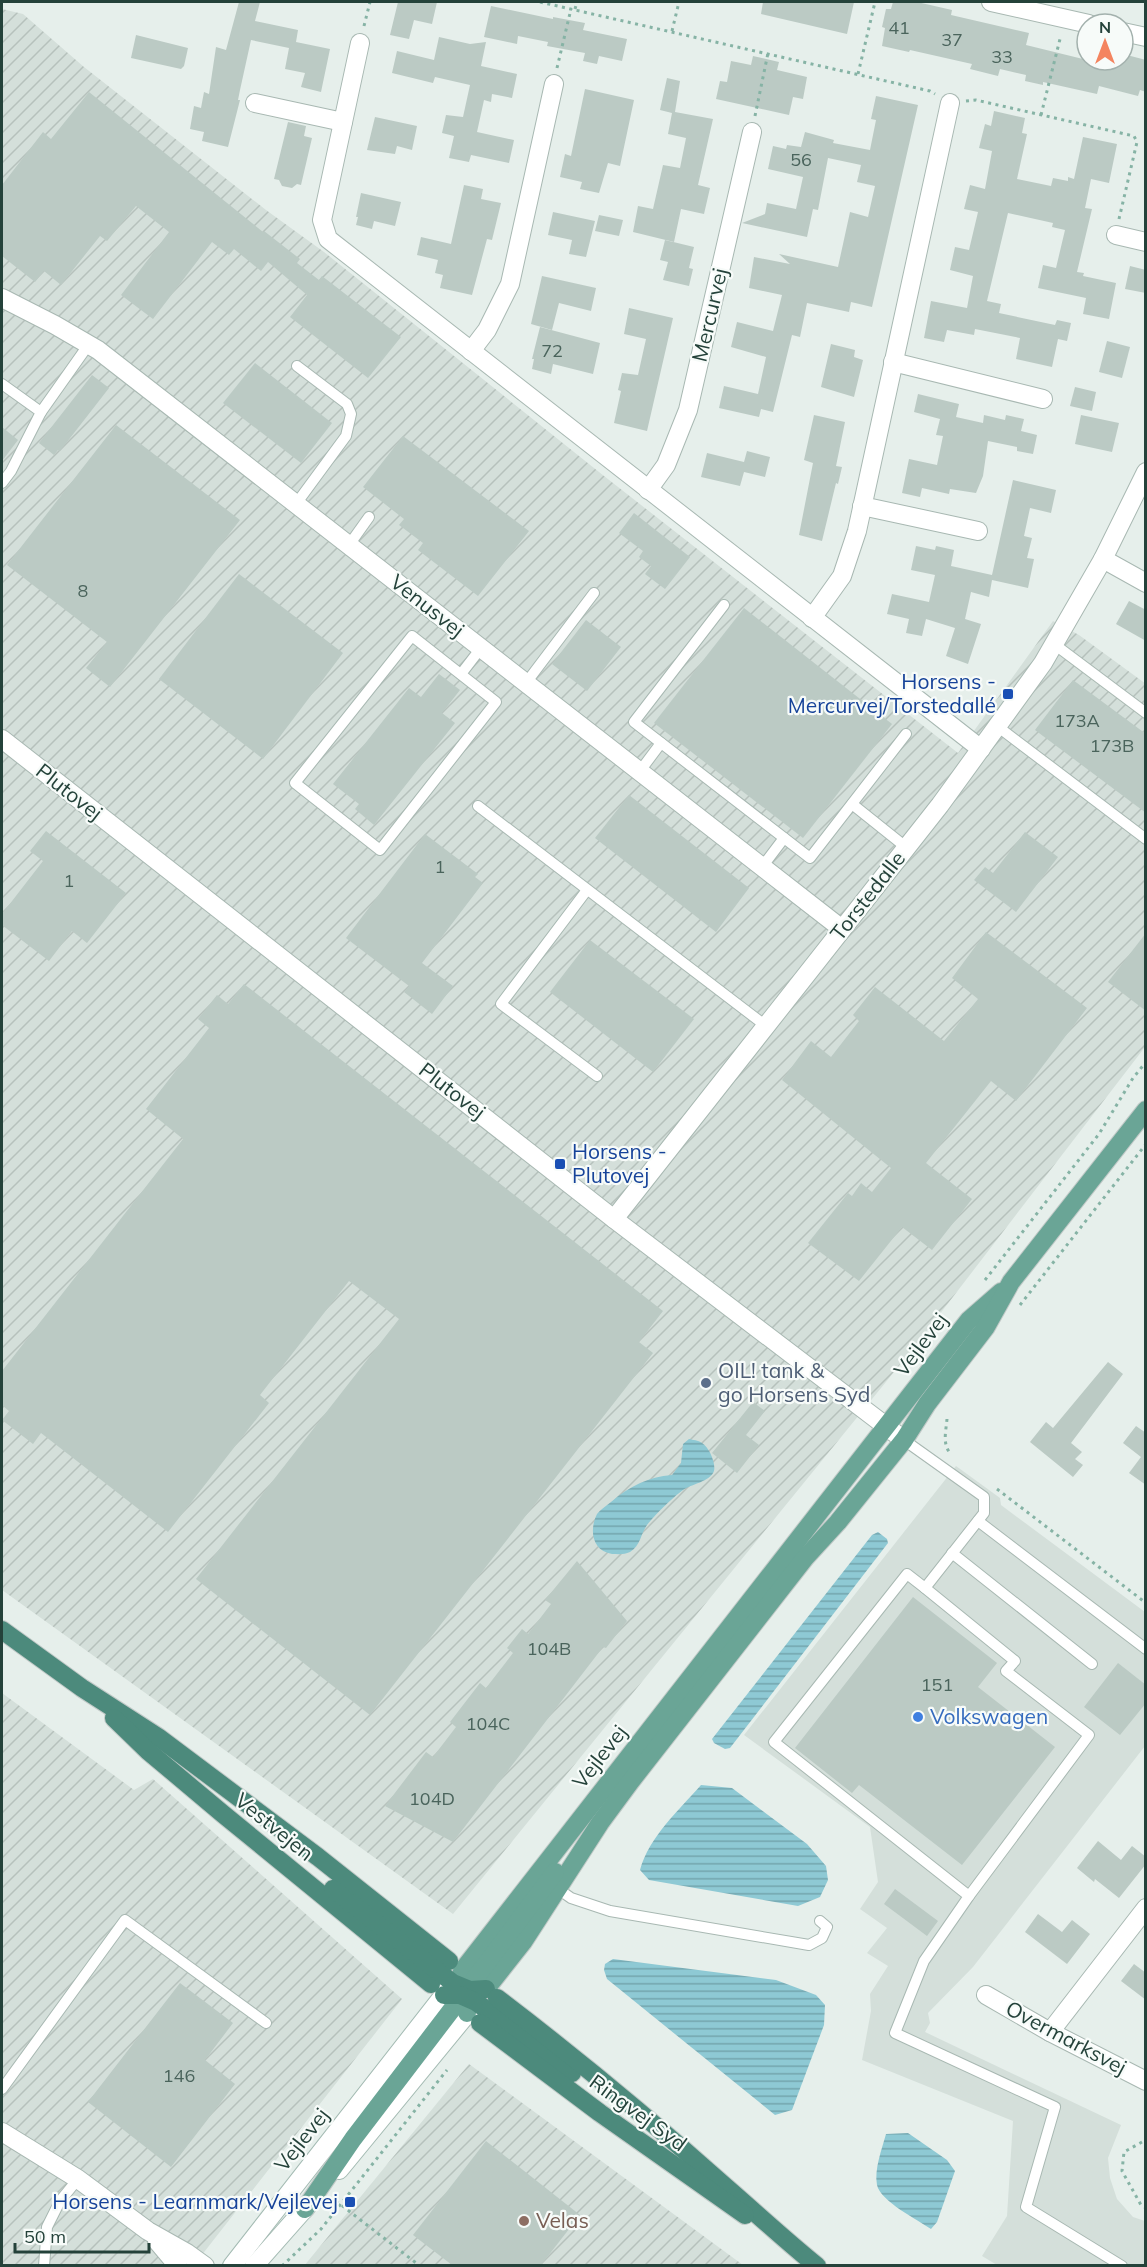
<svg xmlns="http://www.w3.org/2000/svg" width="1147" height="2267" viewBox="0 0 1147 2267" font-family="Mulish,sans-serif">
<defs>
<pattern id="industrial-furrows" width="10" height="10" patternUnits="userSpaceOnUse" patternTransform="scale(1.5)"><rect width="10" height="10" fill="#d4dfda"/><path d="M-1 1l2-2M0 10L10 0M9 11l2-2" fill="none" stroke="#b6c1bc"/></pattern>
<pattern id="water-rules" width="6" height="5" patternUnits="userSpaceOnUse" patternTransform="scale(1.5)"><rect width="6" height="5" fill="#8ec9d4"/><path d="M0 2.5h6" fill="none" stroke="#74a5ad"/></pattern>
</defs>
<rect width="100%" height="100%" fill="#e6efeb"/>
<!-- built -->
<path fill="#d4dfda" d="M956,1466L1000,1498L1001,1505L1145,1612V1746L973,1967L928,2013L930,2023L925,2032L1121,2125L1108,2158L1110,2178L1117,2199L1133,2217L1145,2221V2265H997L982,2256L1007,2216L1013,2121L862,2060L871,2011L870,1994L888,1966L867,1953L887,1928L860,1909L878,1882L870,1827L744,1735Z"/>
<!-- industrial -->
<g fill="url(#industrial-furrows)">
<path d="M2,9L23,14L84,67L266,210L324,252L604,476L958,753L1053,621L1079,635L1146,684L1145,1047L916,1345L453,1914L2,1590Z"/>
<path d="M2,1693L134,1790L153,1779L402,1999L194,2265H2Z"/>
<path d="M469,2064L743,2265L304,2266Z"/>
</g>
<!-- water -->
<g fill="url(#water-rules)">
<path d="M689,1439C693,1440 698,1440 702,1443C709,1447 716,1463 714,1471C710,1482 691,1484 683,1490C673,1497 654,1516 647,1525C640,1535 641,1545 630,1552C624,1555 618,1554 612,1554C592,1551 589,1530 597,1514C600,1510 606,1506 611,1502C630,1486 648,1477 672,1475L681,1463L683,1444Z"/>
<path d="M878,1532L887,1539L888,1543L730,1748L725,1749L714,1743L712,1739L872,1535Z"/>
<path d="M701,1785L732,1788L807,1844L826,1866L828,1880L820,1897L798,1906L649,1880L640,1870C649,1837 679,1810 701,1785Z"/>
<path d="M613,1959L776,1980L816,1995L825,2005L824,2025L792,2110L775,2115L607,1979L604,1970L605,1964Z"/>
<path d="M908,2133L947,2160L955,2171L937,2222L931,2229C918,2220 880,2201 877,2185C874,2169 882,2149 886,2134Z"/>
</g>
<!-- building -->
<g fill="#bbcac4">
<path d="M239,2H260L255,21L298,30L296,42L330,49L321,92L301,87L305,73L285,69L289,48L251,40L240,90L238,100H240L228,147L202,141L204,132L190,129L194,106L201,108L204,92L209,94L216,47L226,50Z"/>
<path d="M398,2H437L432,24L414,20L409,39L390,35Z"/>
<path d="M763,2H854L847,34L761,14Z"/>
<path d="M893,2H917L952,10L951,15L1029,33L1026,45L1087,60H1123V54L1146,60V92L1140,90L1138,96L1099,86L1097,94L1043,82V85L1025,81L1026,75L1000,69L998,76L970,69L972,64L910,50L909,52L882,46L885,28L882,27L886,9H891Z"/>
<path d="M491,6L553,19V17L585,23L583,30L627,39L622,61L599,56L597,64L583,61L585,53L547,46L548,42L518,36L517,44L484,37Z"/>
<path d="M136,35L188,48L184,66L181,69L131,58Z"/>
<path d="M439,37L470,44L486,42L481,66L517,74L512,98L492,94L491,102L484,100L477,132L514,140L509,163L471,155L469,162L449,158L454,136L442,133L446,115L463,117L470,85L435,77L433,83L392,73L397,51L434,60Z"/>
<path d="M753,56L779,62L777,70L807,77L803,99L793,97L789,115L716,99L720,81L727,82L731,61L751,65Z"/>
<path d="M667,78L680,81L675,112L713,119L698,185L710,188L704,214L681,209L674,242L633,232L638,206L653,209L663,165L680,168L686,138L668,134L672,113L660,110Z"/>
<path d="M585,89L634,100L620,166L608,163L599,193L580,189L582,182L560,177L565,154L571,156Z"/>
<path d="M89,92L263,232L264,231L300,259L297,263L319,280L322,276L401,337L368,378L290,317L307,295L268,262L261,271L234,249L229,255L212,242L153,319L121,295L169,232L136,206L107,241L100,236L61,285L44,271L35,282L2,256V185L43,132L51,139Z"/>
<path d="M876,96L918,105L872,307L851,302L849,312L807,303L800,337L792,335L773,412L761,409L759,417L719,408L724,386L758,394L766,357L731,347L737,322L773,331L782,295L749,288L754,257L790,264L779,254L838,267L850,212L868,217L875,186L857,182L861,165L828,158L818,210L813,209L807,237L742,223L765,214L767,203L796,209L803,177L768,169L773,146L786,149L787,145L801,147L805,132L834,140L833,143L870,150L876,120L871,119Z"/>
<path d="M994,111L1025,118L1022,133L1027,134L1017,179L1051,186L1053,178L1068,181V177L1074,179L1083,137L1117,144L1109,183L1091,179L1085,208L1092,209L1077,272L1084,273L1083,276L1116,283L1109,319L1083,314L1086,298L1038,288L1043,265L1056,268L1065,230L1052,227L1053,223L1008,213L987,301L1001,304L999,313L1055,325L1057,320L1071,323L1067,341L1058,339L1052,367L1016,359L1020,338L975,329L974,335L947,330L944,342L924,338L931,301L967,308L973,276L950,270L955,247L969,250L978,212L964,209L970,185L985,189L992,151L979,148L985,124L991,126Z"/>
<path d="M375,117L417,126L412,150L397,146L395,154L367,150Z"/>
<path d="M288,122L306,126L304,136L312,138L301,185L297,184L292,188L282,186L279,180L274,179Z"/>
<path d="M464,185L483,189L481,199L501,203L492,240L487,239L472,295L440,288L443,275L435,273L438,260L417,255L421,237L451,244Z"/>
<path d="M361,193L401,202L395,226L374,221L372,229L356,225L358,217H356Z"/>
<path d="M553,212L595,221L586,257L569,254L572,240L548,235Z"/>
<path d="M599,215L623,220L619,236L595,231Z"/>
<path d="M665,240L694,247L689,268L693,269L689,286L663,280L668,262L660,260Z"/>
<path d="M1130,266L1146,270V293L1125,289Z"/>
<path d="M542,276L596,288L591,311L559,303L552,330L531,324Z"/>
<path d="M629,308L673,318L647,431L614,423L621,391L618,390L622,373L638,375L646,339L624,334Z"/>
<path d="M540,327L600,343L593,374L553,364L551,374L532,369L534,359H532Z"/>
<path d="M1107,341L1130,347L1122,378L1099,372Z"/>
<path d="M831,344L855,350L854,357L863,360L854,397L821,387Z"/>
<path d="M255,363L332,423L301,463L223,403Z"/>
<path d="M92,375L109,388L60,451L58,450L54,455L39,443Z"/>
<path d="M1075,387L1096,392L1092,411L1070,406Z"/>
<path d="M918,394L959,404L956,417L983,423L984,415L1005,420L1006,415L1024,419L1021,431L1037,435L1033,454L1017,451V447L988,441L983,476L976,493L950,489L949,494L922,488L920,497L902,493L909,459L937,465L943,436L936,435L940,419L914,412Z"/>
<path d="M814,415L845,422L836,466L842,467L838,484L836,483L822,541L799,535L813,463L804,460Z"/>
<path d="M1081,415L1119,423L1112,452L1075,444Z"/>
<path d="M116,425L240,520L110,687L86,668L107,642L7,565Z"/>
<path d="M2,427L18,440L2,461Z"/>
<path d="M403,436L529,531L478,596L418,550L423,543L399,525L404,519L363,487Z"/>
<path d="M747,451L770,457L765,477L744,472L740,486L701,477L707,453L744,462Z"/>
<path d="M1013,480L1056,490L1051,513L1030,508L1024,536L1032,538L1027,558L1034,559L1028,588L992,580L989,597L971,592L965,619L981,624L968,664L946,656L955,628L926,619L922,636L906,633L909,619L887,614L892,594L929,602L935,575L911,570L916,546L935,550L936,546L954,550L951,566L992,575Z"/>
<path d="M634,513L690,557L665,589L645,574L651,566L639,557L643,551L619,533Z"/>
<path d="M239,574L343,653L263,759L159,679Z"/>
<path d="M1129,601L1146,610V641L1116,624Z"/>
<path d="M744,608L892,724L803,838L654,723Z"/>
<path d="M586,620L621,647L587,691L552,664Z"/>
<path d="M439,674L460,690L442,713L455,723L374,825L355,809L359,804L333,784L409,688L421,697Z"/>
<path d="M1073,680L1146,734V813L1035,730Z"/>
<path d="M629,795L749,888L716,932L595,838Z"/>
<path d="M46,831L126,893L87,943L72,931L49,961L2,925V914L43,861L30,851Z"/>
<path d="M1025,832L1058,857L1016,912L974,880L985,867L993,873Z"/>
<path d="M425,834L478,874L475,877L483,883L422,963L453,986L432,1014L404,992L409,986L346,938Z"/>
<path d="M986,932L1087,1008L1016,1101L991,1081L926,1163L972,1199L932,1250L902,1227L859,1281L808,1243L848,1193L852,1196L861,1183L872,1192L891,1168L782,1080L811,1041L831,1057L859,1021L853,1015L875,987L944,1041L978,999L952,978Z"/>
<path d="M1146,933V1011L1108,982Z"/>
<path d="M590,940L694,1019L653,1072L550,992Z"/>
<path d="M244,984L663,1311L639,1342L653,1353L370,1715L196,1579L399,1319L349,1281L260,1395L269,1403L168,1532L41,1433L33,1444L2,1420L9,1411L2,1405V1371L183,1139L146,1109L209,1028L198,1019L217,995L228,1004Z"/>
<path d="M1108,1362L1123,1374L1071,1443L1082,1452L1075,1459L1083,1465L1073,1477L1030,1442L1046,1422L1053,1428Z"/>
<path d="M753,1402L765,1411L746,1435L759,1445L737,1473L712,1453Z"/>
<path d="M1136,1426L1146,1433V1485L1129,1473L1141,1457L1123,1443Z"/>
<path d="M577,1561L627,1621L606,1648L603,1647L453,1842L385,1806L426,1752L433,1757L456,1727L450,1722L480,1683L486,1688L513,1653L507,1648L522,1629L528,1634L551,1604L545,1600Z"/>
<path d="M913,1597L997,1663L978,1687L1055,1747L962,1865L859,1785L852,1793L795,1748Z"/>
<path d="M1118,1663L1146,1685V1703L1120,1735L1084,1707Z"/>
<path d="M1098,1841L1121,1860L1132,1846L1146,1857V1864L1119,1898L1095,1879L1094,1882L1077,1868Z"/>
<path d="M895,1889L938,1921L927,1936L884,1904Z"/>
<path d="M1038,1914L1062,1932L1072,1920L1090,1934L1067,1964L1025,1932Z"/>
<path d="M1134,1964L1146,1973V2000L1121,1981Z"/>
<path d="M180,1983L233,2023L205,2060L235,2084L171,2167L88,2102Z"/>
<path d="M486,2141L580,2215L541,2265H452L413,2235Z"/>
</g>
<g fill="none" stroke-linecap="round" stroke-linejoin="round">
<!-- service casing -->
<g stroke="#a8b8b2" stroke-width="12">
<g id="service">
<path d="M2,384L41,412L11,471L2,483"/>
<path d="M41,412L89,344"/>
<path d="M296,504L346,436L351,414L347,404L297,366"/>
<path d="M349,545L369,517"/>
<path d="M724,605L634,722L810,858L906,734"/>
<path d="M412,636L496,702L380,850L295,783Z"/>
<path d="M1054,644L1146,713"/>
<path d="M461,674L481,648"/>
<path d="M526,683L594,593"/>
<path d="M997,726L1146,839"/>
<path d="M640,771L661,743"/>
<path d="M852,804L907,848"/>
<path d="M478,806L766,1026"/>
<path d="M762,867L784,838"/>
<path d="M587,890L501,1004L597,1076"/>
<path d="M904,1440L984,1497V1513L925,1588L1015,1661L1006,1671L1089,1735L969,1896"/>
<path d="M978,1521L1146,1649"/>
<path d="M952,1553L1092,1664"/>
<path d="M925,1588L907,1574L774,1742L969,1896L924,1961L895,2033L1055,2107L1026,2207L1122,2266"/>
<path d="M554,1886L571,1898L610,1911L809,1945L822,1938L827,1927L820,1921"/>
<path d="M2,2089L125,1920L266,2023"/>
<path d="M44,2266L47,2227L60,2201L78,2179"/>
</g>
</g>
<!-- minor casing -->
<g stroke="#a8b8b2" stroke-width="20">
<g id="minor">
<path d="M991,2L1089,24"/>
<path d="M1123,32L1146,37"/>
<path d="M360,43L322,220L328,239L981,749"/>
<path d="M255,103L343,122"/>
<path d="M1116,235L1146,242"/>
<path d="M2,298L55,325L98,350L842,929"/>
<path d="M471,351L487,330L510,284L554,84"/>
<path d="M893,362L1043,399"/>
<path d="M648,490L666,465L688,410L752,132"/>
<path d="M862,506L978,531"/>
<path d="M1103,559L1146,583"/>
<path d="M812,618L842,576L857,531L950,103"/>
<path d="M2,739L614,1219L904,1440"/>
<path d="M614,1219L940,805L1043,663L1103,559L1146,472"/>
<path d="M986,1995L1050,2032L1146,2081"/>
<path d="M1050,2032L1146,1908"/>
<path d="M2,2132L78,2179L148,2231L187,2253L205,2266"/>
<path d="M157,2241L178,2266"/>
</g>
</g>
<!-- secondary casing -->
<g stroke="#a4bbb3" stroke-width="20">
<g id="secondary">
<path d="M339,2170L476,2003"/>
<path d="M232,2266L454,1982"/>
<path d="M254,2266L315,2197"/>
</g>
</g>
<!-- primary casing -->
<g stroke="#c2cac8" stroke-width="20">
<g id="primary">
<path d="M462,1971L969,1320L1001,1292"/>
<path d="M486,1989L523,1942L600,1823L631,1781L805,1558L838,1522L904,1440L927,1404L986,1327L1011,1282L1146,1110"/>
<path d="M467,2013V1997L474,1980L555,1872"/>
<path d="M305,2209L353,2139L456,2004L463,1985"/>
</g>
</g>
<!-- trunk casing -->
<g stroke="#c2cac8" stroke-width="20">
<g id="trunk">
<path d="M2,1630L82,1688L158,1737L318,1857L449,1961"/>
<path d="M114,1718L148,1751L223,1814L431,1984"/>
<path d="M333,1889L453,1983L470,1990L486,1989"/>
<path d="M444,1995H460L476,2002L572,2073"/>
<path d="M497,1998C576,2058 653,2122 727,2188C757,2214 786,2241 817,2266"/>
<path d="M480,2023L600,2113L745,2215"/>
</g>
</g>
<!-- path -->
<g stroke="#86b3a5" stroke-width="3" stroke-dasharray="3 4.5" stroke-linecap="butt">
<path d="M540,2L930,91L935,94"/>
<path d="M575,9L577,2"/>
<path d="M364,26L370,2"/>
<path d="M672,31L679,2"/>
<path d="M557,68L571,9"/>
<path d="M858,74L875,2"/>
<path d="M966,101L976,100L1134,136L1137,142L1119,219"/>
<path d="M1041,115L1061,35"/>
<path d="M755,116L768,53"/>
<path d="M985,1280L1099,1134L1133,1078L1146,1062"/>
<path d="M1020,1305L1146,1144"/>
<path d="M947,1419C946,1431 942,1445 951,1454"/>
<path d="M997,1489L1146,1603"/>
<path d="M1142,2142L1124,2152L1122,2171L1141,2205L1146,2208"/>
<path d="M336,2201L420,2266"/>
<path d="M282,2266L321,2229L447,2070"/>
</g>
<!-- service -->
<use href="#service" stroke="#fff" stroke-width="10"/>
<!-- minor -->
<use href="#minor" stroke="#fff" stroke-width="18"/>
<!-- secondary -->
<use href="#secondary" stroke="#fff" stroke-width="18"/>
<!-- primary -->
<use href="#primary" stroke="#6aa596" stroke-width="18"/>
<!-- trunk -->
<use href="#trunk" stroke="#4c8a7c" stroke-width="18"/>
</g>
<!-- markers -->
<g fill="#1a4fb4" stroke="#f7fbf9" stroke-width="2">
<rect x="1002" y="688" width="12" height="12" rx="3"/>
<rect x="554" y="1158" width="12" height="12" rx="3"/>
<rect x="344" y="2196" width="12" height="12" rx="3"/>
</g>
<circle fill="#5c6f8a" stroke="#f7fbf9" stroke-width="2" cx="706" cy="1383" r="6"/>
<circle fill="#3f7fe0" stroke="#f7fbf9" stroke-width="2" cx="918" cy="1717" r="6"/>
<circle fill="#8d6e63" stroke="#f7fbf9" stroke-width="2" cx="524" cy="2221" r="6"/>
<g text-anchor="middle" stroke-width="4.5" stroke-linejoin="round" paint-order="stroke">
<!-- number labels -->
<g font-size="18" fill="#4a645c">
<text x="899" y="34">41</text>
<text x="952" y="46">37</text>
<text x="1002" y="63">33</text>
<text x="801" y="166">56</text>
<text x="552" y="357">72</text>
<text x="83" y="597">8</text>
<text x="1077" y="727">173A</text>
<text x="1112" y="752">173B</text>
<text x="440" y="873">1</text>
<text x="69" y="887">1</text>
<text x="549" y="1655">104B</text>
<text x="937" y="1691">151</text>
<text x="488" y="1730">104C</text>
<text x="432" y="1805">104D</text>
<text x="179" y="2082">146</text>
</g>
<!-- street labels -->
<g font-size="21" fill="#24423a" stroke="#f7fbf9">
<text transform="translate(710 315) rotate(-77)" y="7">Mercurvej</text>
<text transform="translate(427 606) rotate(38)" y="7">Venusvej</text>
<text transform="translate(69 792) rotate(38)" y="7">Plutovej</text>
<text transform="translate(868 896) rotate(-52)" y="7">Torstedalle</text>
<text transform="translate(452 1091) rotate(38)" y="7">Plutovej</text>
<text transform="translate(921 1345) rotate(-53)" y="7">Vejlevej</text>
<text transform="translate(600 1757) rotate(-52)" y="7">Vejlevej</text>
<text transform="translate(274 1827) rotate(39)" y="7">Vestvejen</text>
<text transform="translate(1066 2038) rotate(28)" y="7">Overmarksvej</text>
<text transform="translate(638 2113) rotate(36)" y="7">Ringvej Syd</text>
<text transform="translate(302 2140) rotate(-52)" y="7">Vejlevej</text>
</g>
<!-- transit labels -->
<g font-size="21" fill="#164399" stroke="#f7fbf9" text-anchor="end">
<text x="996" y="689">Horsens -<tspan x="996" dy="24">Mercurvej/Torstedallé</tspan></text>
<text x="572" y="1159" text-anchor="start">Horsens -<tspan x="572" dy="24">Plutovej</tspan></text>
<text x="338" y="2209">Horsens - Learnmark/Vejlevej</text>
</g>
<!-- service labels -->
<g font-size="21" fill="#4e5e75" stroke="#f7fbf9" text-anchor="start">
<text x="718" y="1378">OIL! tank &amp;<tspan x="718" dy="24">go Horsens Syd</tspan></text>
</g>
<!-- shop labels -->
<g font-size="21" fill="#366cbe" stroke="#f7fbf9" text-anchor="start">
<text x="930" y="1724">Volkswagen</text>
</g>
<!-- education labels -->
<g font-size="21" fill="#785e54" stroke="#f7fbf9" text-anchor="start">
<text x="536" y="2228">Velas</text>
</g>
</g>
<!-- border -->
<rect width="1147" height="2267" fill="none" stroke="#24423a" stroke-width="6"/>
<!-- north arrow -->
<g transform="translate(1105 42)"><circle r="28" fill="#f7fbf9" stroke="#a3b1ad" stroke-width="1.5"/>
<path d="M0-4.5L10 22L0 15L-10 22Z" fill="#f4845f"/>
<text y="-9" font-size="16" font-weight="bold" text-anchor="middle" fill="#24423a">N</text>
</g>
<!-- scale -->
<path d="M15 2243v9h134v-9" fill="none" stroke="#24423a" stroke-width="3"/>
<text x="24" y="2243" font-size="18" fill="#24423a" stroke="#f7fbf9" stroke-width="4.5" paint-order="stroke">50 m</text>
</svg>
